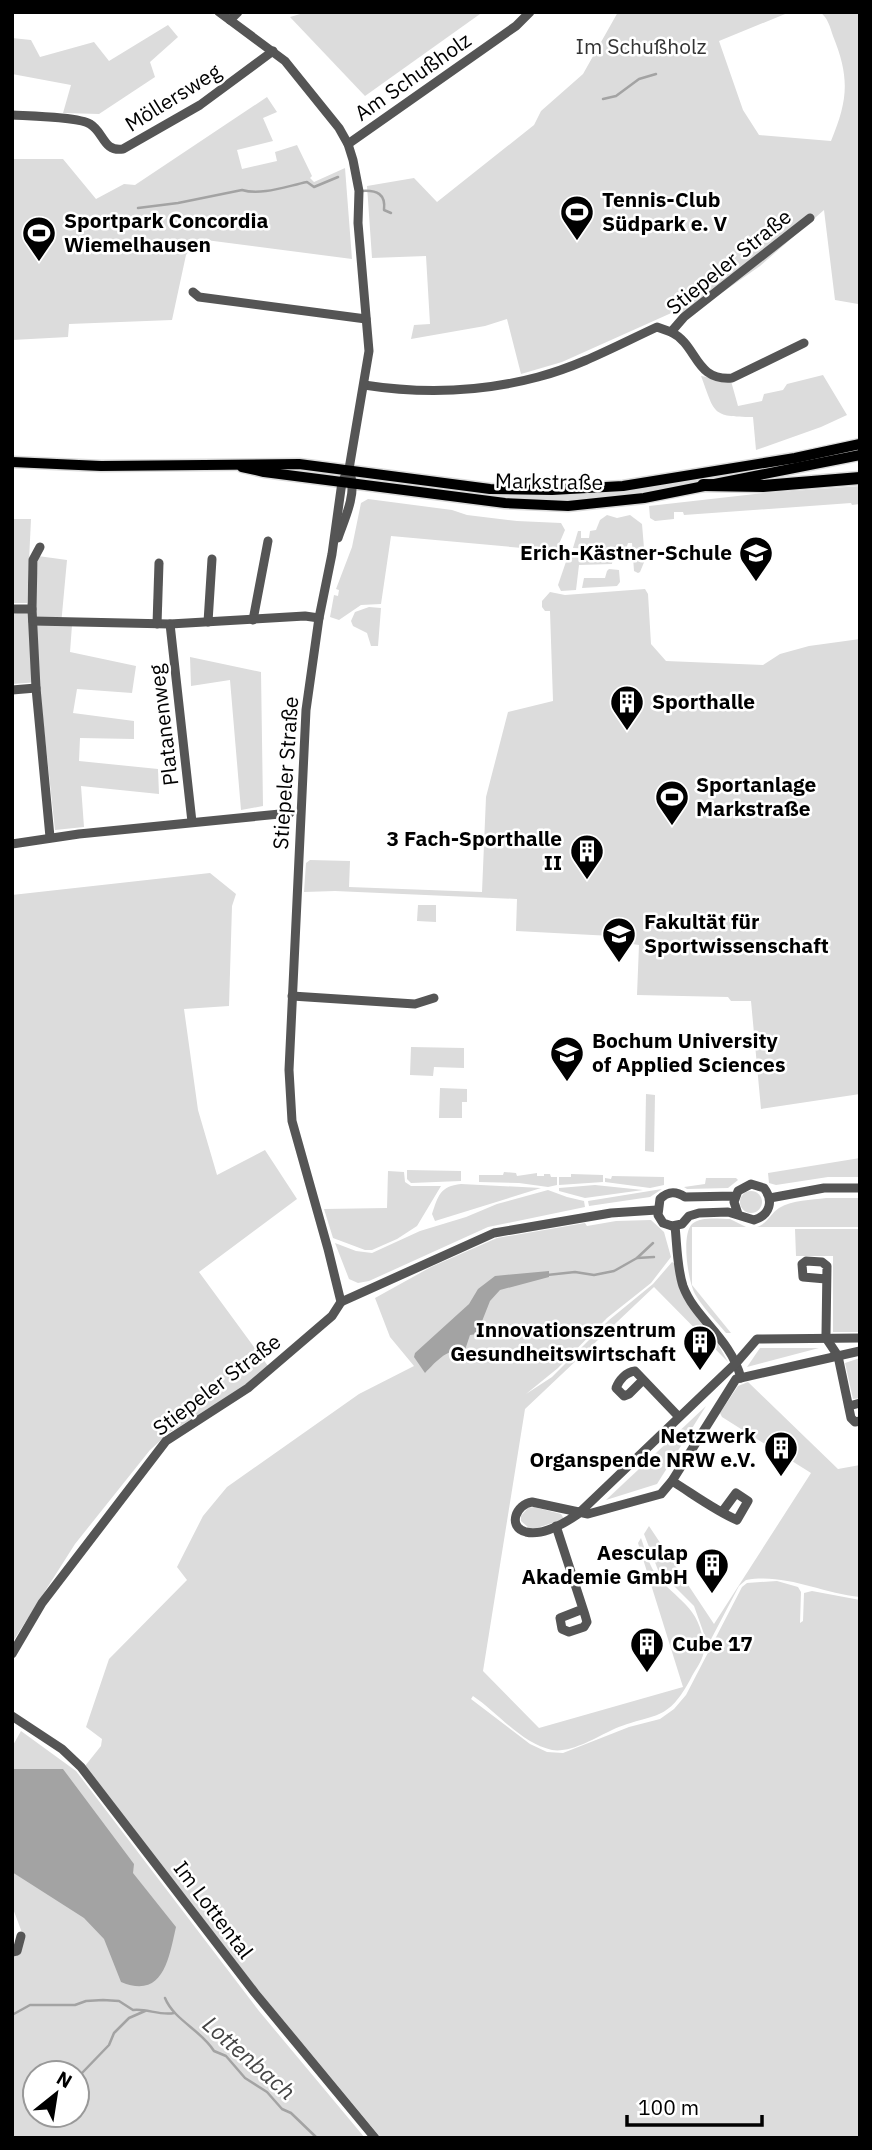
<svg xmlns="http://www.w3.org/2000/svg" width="872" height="2150" viewBox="0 0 872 2150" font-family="'IBM Plex Sans',sans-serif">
<rect width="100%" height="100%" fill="#fff"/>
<!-- green -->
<g fill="#dcdcdc" fill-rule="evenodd">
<path d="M307,12H478L480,14L365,96L290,17Z"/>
<path d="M618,12H790L719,41L743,110L759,135L831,141C848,100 850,78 833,36C830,27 828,18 820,12H860V327L858,304L835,300L824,210L760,266L686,318L678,310L562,362L521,374L507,319L485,326L411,339L414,325L430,324L426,256L372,258L367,186L414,178L437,202L534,125L541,111L583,74Z"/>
<path d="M168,25L178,37L150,62L155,77L99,114L63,113L71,85L12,74V38L31,40L40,57L94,42L109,61Z"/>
<path d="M267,97L277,112L263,118L273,141L237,150L242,169L277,161L275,152L297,145L312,176L310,178L314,182L345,168L352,259L198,239L186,255L172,320L69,324L68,337L12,340V159H63L96,199L124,184L135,185Z"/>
<path d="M823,375L847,415L821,427L756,450L753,417C711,417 715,413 701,376L731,381L738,406L762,401L764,394L783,390L787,384Z"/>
<path d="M860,448V451L624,497L577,501H530L376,482V479L452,490L576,494L624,490Z"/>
<path d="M860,486V504L852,505L851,503L684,515L683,512H674V519L655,521L650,518L649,506L765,493Z"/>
<path d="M368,499L452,510L467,515L517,521L561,523L565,530L556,551L391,536L381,604L361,605L339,620L330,617L334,595L338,596L339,590L336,589L352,547L361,503Z"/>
<path d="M607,515L617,518L630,515L642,524L645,560L640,572L638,573L634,571L632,543H628L626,549L622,550L573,548L578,531H581V538H589L590,531L596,530L600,520Z"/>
<path d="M12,519H31L27,603H12Z"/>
<path d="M569,553L613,554L612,564L579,565L576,590L561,591L558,585Z"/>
<path d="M38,556L67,560L61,625H72L70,652L136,666L132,693L77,689L73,713L134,721V739L80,738L79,761L158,769L159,794L81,786L84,827L55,830L39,682L12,684V614L35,610Z"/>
<path d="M609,569L619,570L620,582L617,586L582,588L584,578H605L607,571Z"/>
<path d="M645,589L648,594L651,644L666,661L763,665L780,654L809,646L860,639V1094L761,1109L751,1001H731L728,997L637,995L639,945L632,944L631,937L516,931L517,899L335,891L304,892L306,863L310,860L350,861L349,887L482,892L486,797L508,712L553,701L550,611H545L542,607V601L550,592L565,595Z"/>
<path d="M369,607L381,608L378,646H371L367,633L353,626L351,621L355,612Z"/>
<path d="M190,657L261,672L263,806L241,810L230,680L191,686Z"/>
<path d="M210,873L236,894L232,906L229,1006L184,1009L198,1110L217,1175L265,1150L297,1199L199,1272L268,1366L233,1395L170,1432L150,1450L75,1544L12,1643V895Z"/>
<path d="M418,905H436V922L417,921Z"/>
<path d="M411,1047L464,1048V1068L434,1067L433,1076L410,1075Z"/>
<path d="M440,1088L467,1089V1102H462V1118H439Z"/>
<path d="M646,1094L655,1095L654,1152L645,1151Z"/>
<path d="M860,1158V1177H828L776,1185L769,1183L768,1173Z"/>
<path d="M407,1170L461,1171V1181L411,1183L407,1179Z"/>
<path d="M388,1171L404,1172L405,1182L411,1186H441L417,1226L397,1239L372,1250H365L333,1238L324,1209L387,1208Z"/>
<path d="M504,1172L516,1173L517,1176L537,1173V1176H544V1174H550L551,1177H557V1185L548,1187L519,1183L479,1182V1175H503Z"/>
<path d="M571,1174L603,1175V1182L559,1185V1177H571Z"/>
<path d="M612,1176L664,1177V1185L650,1188L605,1182V1178L611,1179Z"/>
<path d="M706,1178H736L738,1180L728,1188L687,1189L684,1187L705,1184Z"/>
<path d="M461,1184L541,1188L435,1221L432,1214C438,1196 440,1186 461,1184Z"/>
<path d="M595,1185L643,1190L585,1198L559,1191V1188Z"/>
<path d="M662,1189L650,1197L589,1206L588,1201Z"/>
<path d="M548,1190L567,1197L584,1201L585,1207L488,1227L369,1281L358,1283L349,1279L335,1243L356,1251L372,1253L420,1231L466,1217L497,1204Z"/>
<circle cx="751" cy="1202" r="11"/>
<path d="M826,1198H860V1227H757C768,1223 770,1214 779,1208C793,1200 811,1200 826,1198Z"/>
<path d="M730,1219L746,1227H692V1285L731,1333H726C716,1321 703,1308 695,1294C688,1281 681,1235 692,1224C701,1216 720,1219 730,1219Z"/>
<path d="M651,1220L664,1232L671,1257L651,1283L607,1318L558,1368L526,1394L552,1377L609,1320L653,1284L672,1262L675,1264L682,1294L720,1344L719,1346L728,1362L654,1287L525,1409L483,1671L539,1728L683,1687L638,1543L641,1538C645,1549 648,1563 655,1573C676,1601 700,1605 704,1647C705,1657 697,1667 692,1676C667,1725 655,1711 612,1730C595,1738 571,1753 552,1750C522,1744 497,1712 473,1696L471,1699L530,1744L547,1752L563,1753L629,1727L660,1719L674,1709L686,1695L742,1587L747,1583L777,1581L798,1587L801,1592L800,1623L803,1621L804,1593L812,1591L860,1600V2138H381L250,1980L85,1766L101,1746L102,1739L86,1727L109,1659L187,1580L177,1567L203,1516L227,1487L359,1394L414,1366L390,1337L375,1298L431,1267L497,1238L585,1223L587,1226L616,1221Z"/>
<path d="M795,1229H860V1332H833V1256H796Z"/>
<path d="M760,1348H819L747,1367Z"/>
<path d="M860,1358V1398L853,1399L845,1363Z"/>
<path d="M748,1382L838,1469L860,1465V1597C821,1593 785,1573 746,1580L739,1586L708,1645L694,1606L658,1570L644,1534L649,1526L714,1624L811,1473L722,1417L720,1413L738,1386Z"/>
<path d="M706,1406L657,1484L606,1500Z"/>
<path d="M534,1507L561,1514L564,1519L537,1528H529L521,1521V1516L528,1508Z"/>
<path d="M21,1731L76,1771L259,2011L365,2138H12V1953L24,1938L12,1906V1747ZM35,2073H77V2115H35Z"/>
</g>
<!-- water -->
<g fill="#a3a3a3">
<path d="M549,1271V1277L500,1290L490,1301L477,1334L470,1335L465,1350C447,1348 437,1361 425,1373L414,1357L415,1353L469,1304L478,1289L495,1276Z"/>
<path d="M12,1769H63L134,1864L133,1873L176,1927C169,1957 164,2000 121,1982L104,1939L84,1918L12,1872Z"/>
</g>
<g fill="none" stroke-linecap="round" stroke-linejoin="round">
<!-- stream -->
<g stroke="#a3a3a3" stroke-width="2.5">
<path d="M603,99L616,96L639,79L656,74"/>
<path d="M362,191C377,190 386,194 384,210L391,213"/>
<path d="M138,208L178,203L242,190C261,196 287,186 307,182L314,187L338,177"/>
<path d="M637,1258L654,1257"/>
<path d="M547,1275L575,1272L594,1275L614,1271L637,1258L653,1243"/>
<path d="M165,1998C174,2020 201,2030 214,2051L226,2056L245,2078L267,2092L282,2109L291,2113L317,2138"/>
<path d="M12,2015L30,2005H75L86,2001L103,2000L119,2001L133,2010C146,2008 160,2016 174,2013"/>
<path d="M78,2080L82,2073L109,2045L114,2033L129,2018L145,2011"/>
</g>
<!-- major casing -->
<g stroke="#dbdbdb" stroke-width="13">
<g id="major">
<path d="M12,462L101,466L299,464L490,489L552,490L623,486L795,458L860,444"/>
<path d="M242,467L264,472L505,503L568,506L644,498L860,455"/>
</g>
</g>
<!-- highway casing -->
<g stroke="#dbdbdb" stroke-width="15">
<path id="highway" d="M703,485L763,486L860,478"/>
</g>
<!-- minor -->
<g stroke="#555" stroke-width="9">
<path d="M230,20L238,12"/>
<path d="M12,115C28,116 80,117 90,124C104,132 103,152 123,149L200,105L273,51"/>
<path d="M348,144L516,26L530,12"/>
<path d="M193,292L199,297L366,319"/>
<path d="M671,332C698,345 694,381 732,378L804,343"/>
<path d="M364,385C422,394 482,392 538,377C580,366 618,345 657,327L671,332L684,317L810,218"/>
<path d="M338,538C344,520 356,496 351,477"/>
<path d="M40,547L33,560L32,609L36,688L50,837"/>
<path d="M12,609H32"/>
<path d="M253,620L268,541"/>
<path d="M33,621L170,624L305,616L319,618"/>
<path d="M208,622L212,559"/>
<path d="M157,624L159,563"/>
<path d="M170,624L192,822"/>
<path d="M12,690L36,688"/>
<path d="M12,844L79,834L290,813"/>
<path d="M292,996L415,1004L434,998"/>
<path d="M735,1196L685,1197C676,1191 668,1191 660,1199L658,1215L663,1223L672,1226L682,1224L689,1216L699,1213L728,1212L754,1220C770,1215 774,1201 764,1188L751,1184L738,1191L734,1202L738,1214"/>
<path d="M770,1198L824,1188H860"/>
<path d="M675,1226C677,1245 677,1268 683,1286C695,1319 730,1337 741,1378"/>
<path d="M826,1279L803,1277L802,1264L806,1261L822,1262L827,1266L826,1334V1338L838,1356L851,1418L855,1422L860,1421"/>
<path d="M341,1302L494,1233L611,1213L657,1210"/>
<path d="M860,1338L757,1339L737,1362L578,1514C565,1523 543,1536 526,1532C507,1527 516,1504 532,1502L588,1514L661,1494L672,1481L736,1379L860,1351"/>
<path d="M643,1380L629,1394L624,1396L616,1388C619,1380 626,1372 635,1371L679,1417"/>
<path d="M849,1406L860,1403"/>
<path d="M672,1481C693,1494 714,1510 737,1520L748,1501L736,1493L722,1512"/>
<path d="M556,1526L585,1615L587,1622L584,1627L569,1632L562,1629L560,1618L583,1609"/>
<path d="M12,1654L42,1603L166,1441L248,1388L332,1316L341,1302L328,1249L292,1121L289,1070L306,710L319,618L332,554L342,482L349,469L369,351L358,223L359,191L353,160L348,144L339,128L285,61L219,12"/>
<path d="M12,1716L62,1749L81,1767L255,1993L375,2138"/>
<path d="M12,1952L17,1951L21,1936"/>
</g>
<!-- major -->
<use href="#major" stroke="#000" stroke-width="10"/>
<!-- highway -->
<use href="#highway" stroke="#000" stroke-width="12"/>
</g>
<!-- icons -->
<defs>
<g id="stadium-pin" transform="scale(1.75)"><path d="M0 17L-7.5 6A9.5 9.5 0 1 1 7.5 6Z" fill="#000" stroke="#fff"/><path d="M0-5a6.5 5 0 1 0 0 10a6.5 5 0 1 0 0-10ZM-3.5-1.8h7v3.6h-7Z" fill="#fff"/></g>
<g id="school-pin" transform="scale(1.75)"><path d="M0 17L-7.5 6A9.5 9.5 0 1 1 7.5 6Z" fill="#000" stroke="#fff"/><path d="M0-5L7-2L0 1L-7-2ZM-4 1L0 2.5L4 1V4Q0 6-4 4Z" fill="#fff"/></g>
<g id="building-pin" transform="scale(1.75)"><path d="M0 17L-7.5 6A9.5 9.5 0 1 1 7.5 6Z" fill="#000" stroke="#fff"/><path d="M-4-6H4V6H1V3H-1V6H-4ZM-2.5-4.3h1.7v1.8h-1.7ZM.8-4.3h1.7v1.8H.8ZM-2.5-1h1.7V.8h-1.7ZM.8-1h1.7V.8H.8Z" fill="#fff"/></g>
<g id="university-pin" transform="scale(1.75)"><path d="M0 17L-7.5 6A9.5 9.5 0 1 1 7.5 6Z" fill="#000" stroke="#fff"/><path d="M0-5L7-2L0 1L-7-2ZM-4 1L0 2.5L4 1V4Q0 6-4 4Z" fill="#fff"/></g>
</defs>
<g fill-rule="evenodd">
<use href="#stadium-pin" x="577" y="212"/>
<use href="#stadium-pin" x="39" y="233"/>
<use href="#school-pin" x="756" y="553"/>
<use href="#building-pin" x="627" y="702"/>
<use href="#stadium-pin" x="672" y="797"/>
<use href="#building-pin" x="587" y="851"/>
<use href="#university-pin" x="619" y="934"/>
<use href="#university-pin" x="567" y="1053"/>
<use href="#building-pin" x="700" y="1342"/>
<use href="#building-pin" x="781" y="1448"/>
<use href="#building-pin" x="712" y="1565"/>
<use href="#building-pin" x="647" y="1644"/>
</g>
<g text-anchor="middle" stroke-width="5" stroke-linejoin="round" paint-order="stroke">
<!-- park labels -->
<g font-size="21" fill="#333" stroke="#fff">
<text x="641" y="54">Im Schußholz</text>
</g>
<!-- street labels -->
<g font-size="21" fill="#000" stroke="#fff">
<text transform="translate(413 77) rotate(-35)" y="7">Am Schußholz</text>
<text transform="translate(173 98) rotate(-32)" y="7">Möllersweg</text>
<text transform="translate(729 262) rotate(-39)" y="7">Stiepeler Straße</text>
<text transform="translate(549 482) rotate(1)" y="7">Markstraße</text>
<text transform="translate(164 725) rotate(-97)" y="7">Platanenweg</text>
<text transform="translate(286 773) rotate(-86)" y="7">Stiepeler Straße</text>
<text transform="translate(217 1385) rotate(-37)" y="7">Stiepeler Straße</text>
<text transform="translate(213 1910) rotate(53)" y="7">Im Lottental</text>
</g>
<!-- poi labels -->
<g font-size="21" font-weight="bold" fill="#000" stroke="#fff" text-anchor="start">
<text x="602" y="207">Tennis-Club<tspan x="602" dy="24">Südpark e. V</tspan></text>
<text x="64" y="228">Sportpark Concordia<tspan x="64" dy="24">Wiemelhausen</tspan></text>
<text x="732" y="560" text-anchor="end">Erich-Kästner-Schule</text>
<text x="652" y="709">Sporthalle</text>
<text x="696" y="792">Sportanlage<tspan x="696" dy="24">Markstraße</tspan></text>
<text x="562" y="846" text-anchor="end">3 Fach-Sporthalle<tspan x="562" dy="24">II</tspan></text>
<text x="644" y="929">Fakultät für<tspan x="644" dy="24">Sportwissenschaft</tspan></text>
<text x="592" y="1048">Bochum University<tspan x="592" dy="24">of Applied Sciences</tspan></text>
<text x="676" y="1337" text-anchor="end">Innovationszentrum<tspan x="676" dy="24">Gesundheitswirtschaft</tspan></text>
<text x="756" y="1443" text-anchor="end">Netzwerk<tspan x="756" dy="24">Organspende NRW e.V.</tspan></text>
<text x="688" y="1560" text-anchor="end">Aesculap<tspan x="688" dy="24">Akademie GmbH</tspan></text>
<text x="672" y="1651">Cube 17</text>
</g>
<!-- water labels -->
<g font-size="23" font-style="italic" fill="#444" stroke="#fff">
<text transform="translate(249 2058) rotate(41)" y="8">Lottenbach</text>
</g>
</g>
<!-- border -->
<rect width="872" height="2150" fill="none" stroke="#000000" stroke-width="28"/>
<!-- north arrow -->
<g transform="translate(56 2094) rotate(30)"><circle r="33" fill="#ffffff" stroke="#999999" stroke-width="2"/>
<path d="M0-5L12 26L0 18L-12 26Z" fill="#000000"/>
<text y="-10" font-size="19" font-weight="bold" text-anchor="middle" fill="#000000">N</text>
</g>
<!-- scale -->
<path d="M627 2115v10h135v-10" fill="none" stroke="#000000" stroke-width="3.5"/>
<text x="638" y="2115" font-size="21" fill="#000000" stroke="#ffffff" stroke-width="5" paint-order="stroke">100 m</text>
</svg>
